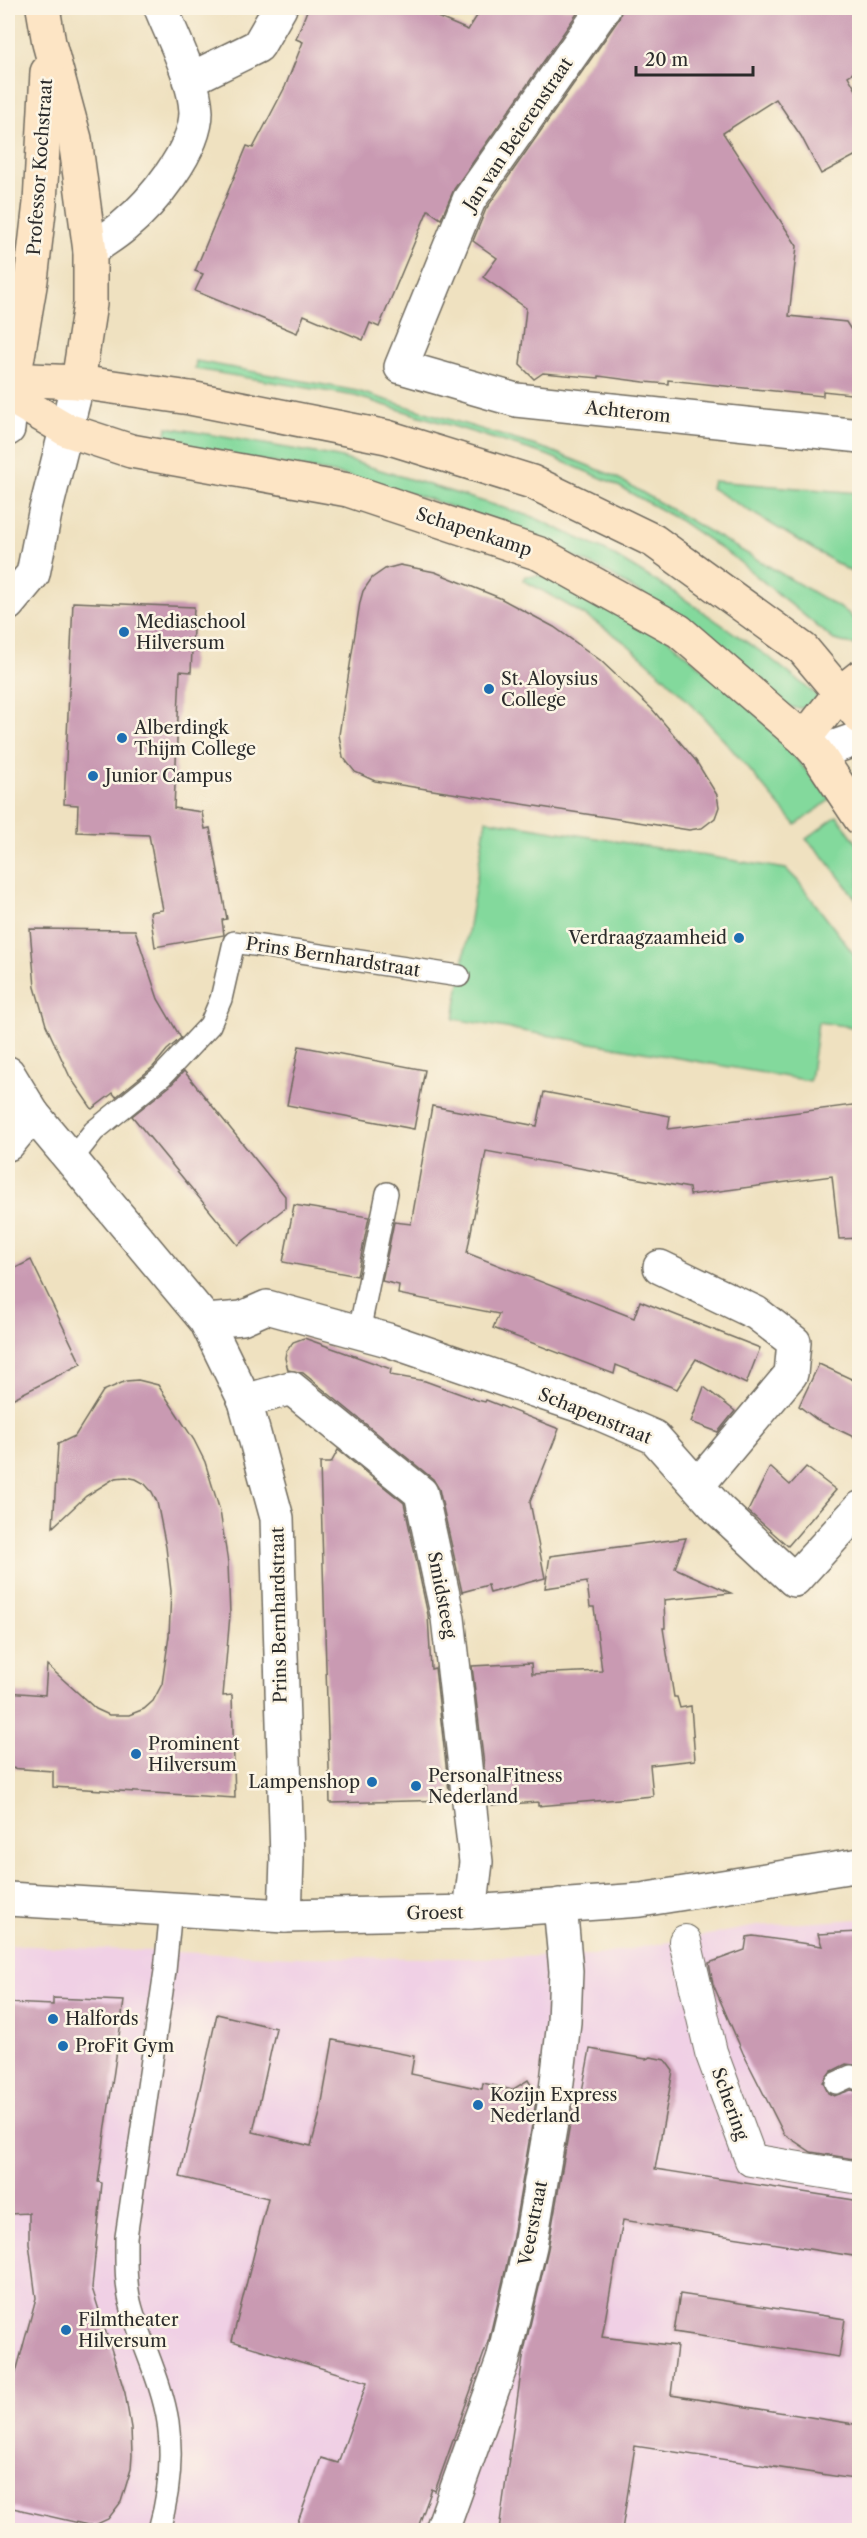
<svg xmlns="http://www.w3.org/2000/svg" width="867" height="2538" viewBox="0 0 867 2538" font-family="'Libre Caslon Text',serif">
<rect width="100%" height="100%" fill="#fcf5e5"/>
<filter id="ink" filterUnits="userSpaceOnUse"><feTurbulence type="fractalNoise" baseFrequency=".0167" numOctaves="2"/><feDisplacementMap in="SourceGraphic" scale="12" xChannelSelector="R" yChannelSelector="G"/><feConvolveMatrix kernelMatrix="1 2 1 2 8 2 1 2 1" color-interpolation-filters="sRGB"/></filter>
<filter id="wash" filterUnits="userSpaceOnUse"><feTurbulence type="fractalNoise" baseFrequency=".008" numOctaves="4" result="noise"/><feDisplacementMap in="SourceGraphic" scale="24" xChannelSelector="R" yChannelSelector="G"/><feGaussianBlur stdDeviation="1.35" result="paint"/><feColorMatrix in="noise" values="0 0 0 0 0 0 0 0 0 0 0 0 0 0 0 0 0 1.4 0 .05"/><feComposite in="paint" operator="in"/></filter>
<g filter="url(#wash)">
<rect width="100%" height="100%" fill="#efe1c0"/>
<!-- built -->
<path fill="#f0d0e5" d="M859,1919V2530H8V1945L299,1957L467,1958L597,1955L757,1926Z"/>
<!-- green -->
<g fill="#83d99c" stroke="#578264" stroke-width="1.5">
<path d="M196,361L357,391L549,450L614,476L847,612L859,625V646L834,640L736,559L679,520L611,482L547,455L355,396L195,369Z"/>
<path d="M167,427L338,457L533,517L608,552L677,594L770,658L820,698L811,708H794L778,702L668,610L601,569L527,535L429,499L344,475L165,444Z"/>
<path d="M713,481L859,493V569L853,573L711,488Z"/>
<path d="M565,575L653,626L759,716L831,799L796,825C743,763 692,697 628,645C596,620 559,600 523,580L525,576Z"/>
<path d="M837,816L859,846V903L825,858L806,839Z"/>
<path d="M486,820L786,869L798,881L859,961V1028L818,1022L810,1081L454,1019Z"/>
</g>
<g id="blocks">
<!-- building -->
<g fill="#c99ab2">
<path d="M308,8H416L468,30L482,8H581L454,189L441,219L428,210L379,327L370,323L363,340L304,315L297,333L195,291L203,274L195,271L247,146L253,148L285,87L303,42L296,39Z"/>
<path d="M622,8H860V68L848,76L860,97V153L821,174L801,136L776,99L723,133L797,246L789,316L846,322L860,344V395L823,391V396L668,380V384L644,382L599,376V378L543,373L534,379L520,365L526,308L483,277L497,258L473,241L486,209L619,19Z"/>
<path d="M400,565L435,572L500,598L554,627L600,660L652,709L696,761L717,795L719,807L715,818L702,828L689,830L375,781L355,772L343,757L339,735L360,602L363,591L372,578L385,569Z"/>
<path d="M73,602L194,607L191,672L180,671L174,808L202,812L205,829L210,828L227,919L222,920L224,935L155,947L150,912L163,910L149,835L77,832L78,805L64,804Z"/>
<path d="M30,929L135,930L158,999L181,1038L167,1050L153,1067L116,1097L113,1093L92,1109L70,1077L46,1025L35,987Z"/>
<path d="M299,1046L425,1070L414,1129L287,1105Z"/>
<path d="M184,1071L285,1196V1208L238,1245L132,1116L170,1086Z"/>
<path d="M544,1092L670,1116L668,1129L860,1104V1238L839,1239L832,1176L690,1195L689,1188L486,1151L467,1253L634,1318L640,1301L760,1348L746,1384L696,1359L677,1389L616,1365L614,1374L493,1328L499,1314L398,1294L399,1285L382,1281L394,1222L411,1224L432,1106L537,1126Z"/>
<path d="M294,1205L369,1217L357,1276L283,1262Z"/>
<path d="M31,1260L81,1364L8,1401V1272Z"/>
<path d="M304,1338L391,1369L390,1375L425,1381L477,1400L485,1402L486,1400L559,1429L530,1502L545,1578L490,1593L488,1585L462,1592L439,1489L433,1479L303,1373L288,1370L285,1358L286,1352L293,1342Z"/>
<path d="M819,1364L860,1383V1440L816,1419L799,1406Z"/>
<path d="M138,1380L158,1385L194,1440L205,1462L220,1511L228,1563L230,1615L223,1696L232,1695L235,1798L53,1787V1771L8,1768V1692L45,1695L47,1665L96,1709L109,1715H129L144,1709L153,1701L162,1684L169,1636L171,1591L166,1547L157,1502L152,1492L145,1484L136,1479L126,1477L115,1478L86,1496L53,1527L58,1444L75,1436L103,1391L126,1381Z"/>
<path d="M704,1387L735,1411L718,1432L691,1422Z"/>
<path d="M338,1450L404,1503L428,1615L431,1669L435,1668L450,1800L330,1803L320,1463H331Z"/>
<path d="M770,1467L790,1485L806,1467L836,1490L788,1546L748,1511Z"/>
<path d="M686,1538L675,1568L731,1593L664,1600L665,1628H663L674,1697H677L680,1708L691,1706L695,1760L650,1765L653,1796L538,1806V1802L492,1805L491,1798H488L472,1666L531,1663L532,1674L602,1671L594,1607H590L587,1582L545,1588L550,1556Z"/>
<path d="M860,1932V2066L846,2064L830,2072L823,2082L828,2093L834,2096L851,2090L860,2092V2160L811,2152L784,2134L743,2053L713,1984L709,1963L745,1950L747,1937L753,1936L822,1946L818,1934Z"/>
<path d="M53,1998L124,2001L98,2182L102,2183L92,2288L125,2393L131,2428L132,2455L131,2469L121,2502L108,2519L95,2525H88L8,2507V2402L36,2298L29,2243V2213L8,2214V2003L53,2005Z"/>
<path d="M217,2014L276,2028L253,2132L311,2146L320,2113L333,2040L414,2056L411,2074L482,2089L483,2083L512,2090L528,2080L537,2095L512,2242L489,2339L435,2491L432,2489L417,2530H295L321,2458L338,2463L367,2382L232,2341L268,2198L180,2177Z"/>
<path d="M590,2049L646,2059L651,2057L665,2060L673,2071L655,2169L860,2201V2257L623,2220L602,2337L677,2346L671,2395L860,2425V2480L635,2446L622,2530H499L524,2351L548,2249L574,2101L580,2102Z"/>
<path d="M680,2294L845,2319L839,2357L674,2332Z"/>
</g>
</g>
</g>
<g filter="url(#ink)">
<use href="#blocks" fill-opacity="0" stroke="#706b5f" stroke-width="1.5"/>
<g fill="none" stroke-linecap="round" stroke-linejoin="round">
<!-- service casing -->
<g stroke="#706b5f" stroke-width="24">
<g id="service">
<path d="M71,1160L94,1131L162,1076L210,1025L221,999L234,942L459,976"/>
<path d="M359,1332L387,1193"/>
<path d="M836,2083L851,2076L860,2080"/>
<path d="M159,2530C169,2495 173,2459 168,2422C162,2383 143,2347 132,2309C125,2286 126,2261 126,2237L165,1971L171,1908"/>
</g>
</g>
<!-- pedestrian casing -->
<g stroke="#706b5f" stroke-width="34">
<path id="pedestrian" d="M685,1941L711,2052L751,2160L860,2178"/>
</g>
<!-- minor casing -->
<g stroke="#706b5f" stroke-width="36">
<g id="minor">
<path d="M604,8L469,200L401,367L516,400L860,436"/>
<path d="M189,80L258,46L280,8"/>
<path d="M90,251C101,242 114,235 124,226C152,203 196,150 196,112C195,80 173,38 161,8"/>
<path d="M8,429L11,397"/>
<path d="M8,604L33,574L45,513L78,382"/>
<path d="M817,753L860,738"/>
<path d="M8,1073L33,1114L206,1321L245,1401L277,1518L287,1859L285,1916"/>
<path d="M8,1144L33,1114"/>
<path d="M660,1267L756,1313L794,1342L791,1374L698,1485"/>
<path d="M206,1321L242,1318L267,1307L388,1340L589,1409L654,1437L718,1509L794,1580L860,1508"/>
<path d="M245,1401L291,1388L421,1493L448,1618L476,1862L470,1912"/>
<path d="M8,1899L285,1916L470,1912L641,1900L860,1865"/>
<path d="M442,2530L503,2360L530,2246L555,2099L564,2022L566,1971L560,1905"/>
</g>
</g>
<!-- secondary casing -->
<g stroke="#706b5f" stroke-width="36">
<g id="secondary">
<path d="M43,8L49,43L75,139L90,251V304L78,382"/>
<path d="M8,379L78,382L190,398L387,437L532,482L654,541L803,649L860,717"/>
<path d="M8,395L67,430L131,451L348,490L540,554L679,631L804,739L817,753L860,818"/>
<path d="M11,397L31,280L40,203L47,72"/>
<path d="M804,739L841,692L860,677"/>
</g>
</g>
<!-- service -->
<use href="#service" stroke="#fff" stroke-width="21"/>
<!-- pedestrian -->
<use href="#pedestrian" stroke="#fff" stroke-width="32"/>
<!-- minor -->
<use href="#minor" stroke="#fff" stroke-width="33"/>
<!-- secondary -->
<use href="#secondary" stroke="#fde5c5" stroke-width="33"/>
</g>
</g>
<!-- markers -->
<g fill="#1f6fb2" stroke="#fcf5e5" stroke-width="2">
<circle cx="124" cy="632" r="6"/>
<circle cx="489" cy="689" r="6"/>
<circle cx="122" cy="738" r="6"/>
<circle cx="93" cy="776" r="6"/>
<circle cx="739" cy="938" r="6"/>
<circle cx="136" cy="1754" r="6"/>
<circle cx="372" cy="1782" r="6"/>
<circle cx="416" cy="1786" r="6"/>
<circle cx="53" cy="2019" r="6"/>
<circle cx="63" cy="2046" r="6"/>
<circle cx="478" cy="2105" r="6"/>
<circle cx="66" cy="2330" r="6"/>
</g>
<g text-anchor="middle" stroke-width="5" stroke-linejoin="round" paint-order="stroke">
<!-- street labels -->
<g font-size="18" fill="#2b2b2b" stroke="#fcf5e5">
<text transform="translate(518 134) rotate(-56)" y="6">Jan van Beierenstraat</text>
<text transform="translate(40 167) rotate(-86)" y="6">Professor Kochstraat</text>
<text transform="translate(628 412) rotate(6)" y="6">Achterom</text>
<text transform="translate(474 532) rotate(18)" y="6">Schapenkamp</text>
<text transform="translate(333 957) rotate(9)" y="6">Prins Bernhardstraat</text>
<text transform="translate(595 1416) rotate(22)" y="6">Schapenstraat</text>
<text transform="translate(442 1595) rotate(79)" y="6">Smidsteeg</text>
<text transform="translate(279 1615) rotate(-91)" y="6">Prins Bernhardstraat</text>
<text transform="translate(435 1913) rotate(-1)" y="6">Groest</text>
<text transform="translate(730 2104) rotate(70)" y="6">Schering</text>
<text transform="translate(533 2223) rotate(-79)" y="6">Veerstraat</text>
</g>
<!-- poi labels -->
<g font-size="18" fill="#2b2b2b" stroke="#fcf5e5" text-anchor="start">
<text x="136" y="628">Mediaschool<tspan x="136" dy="21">Hilversum</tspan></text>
<text x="501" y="685">St. Aloysius<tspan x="501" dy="21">College</tspan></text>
<text x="134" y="734">Alberdingk<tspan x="134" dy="21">Thijm College</tspan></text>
<text x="105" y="782">Junior Campus</text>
<text x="727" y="944" text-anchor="end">Verdraagzaamheid</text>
<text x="148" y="1750">Prominent<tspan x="148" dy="21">Hilversum</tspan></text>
<text x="428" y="1782">PersonalFitness<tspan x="428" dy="21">Nederland</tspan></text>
<text x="360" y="1788" text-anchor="end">Lampenshop</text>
<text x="65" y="2025">Halfords</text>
<text x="75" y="2052">ProFit Gym</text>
<text x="490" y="2101">Kozijn Express<tspan x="490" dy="21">Nederland</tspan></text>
<text x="78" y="2326">Filmtheater<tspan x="78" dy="21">Hilversum</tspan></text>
</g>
</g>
<!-- margin -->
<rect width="867" height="2538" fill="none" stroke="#fcf5e5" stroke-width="30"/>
<!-- scale -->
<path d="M636 66v9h117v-9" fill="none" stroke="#2b2b2b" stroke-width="3"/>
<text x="645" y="66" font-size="18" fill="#2b2b2b" stroke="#fcf5e5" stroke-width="4.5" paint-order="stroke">20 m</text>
</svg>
